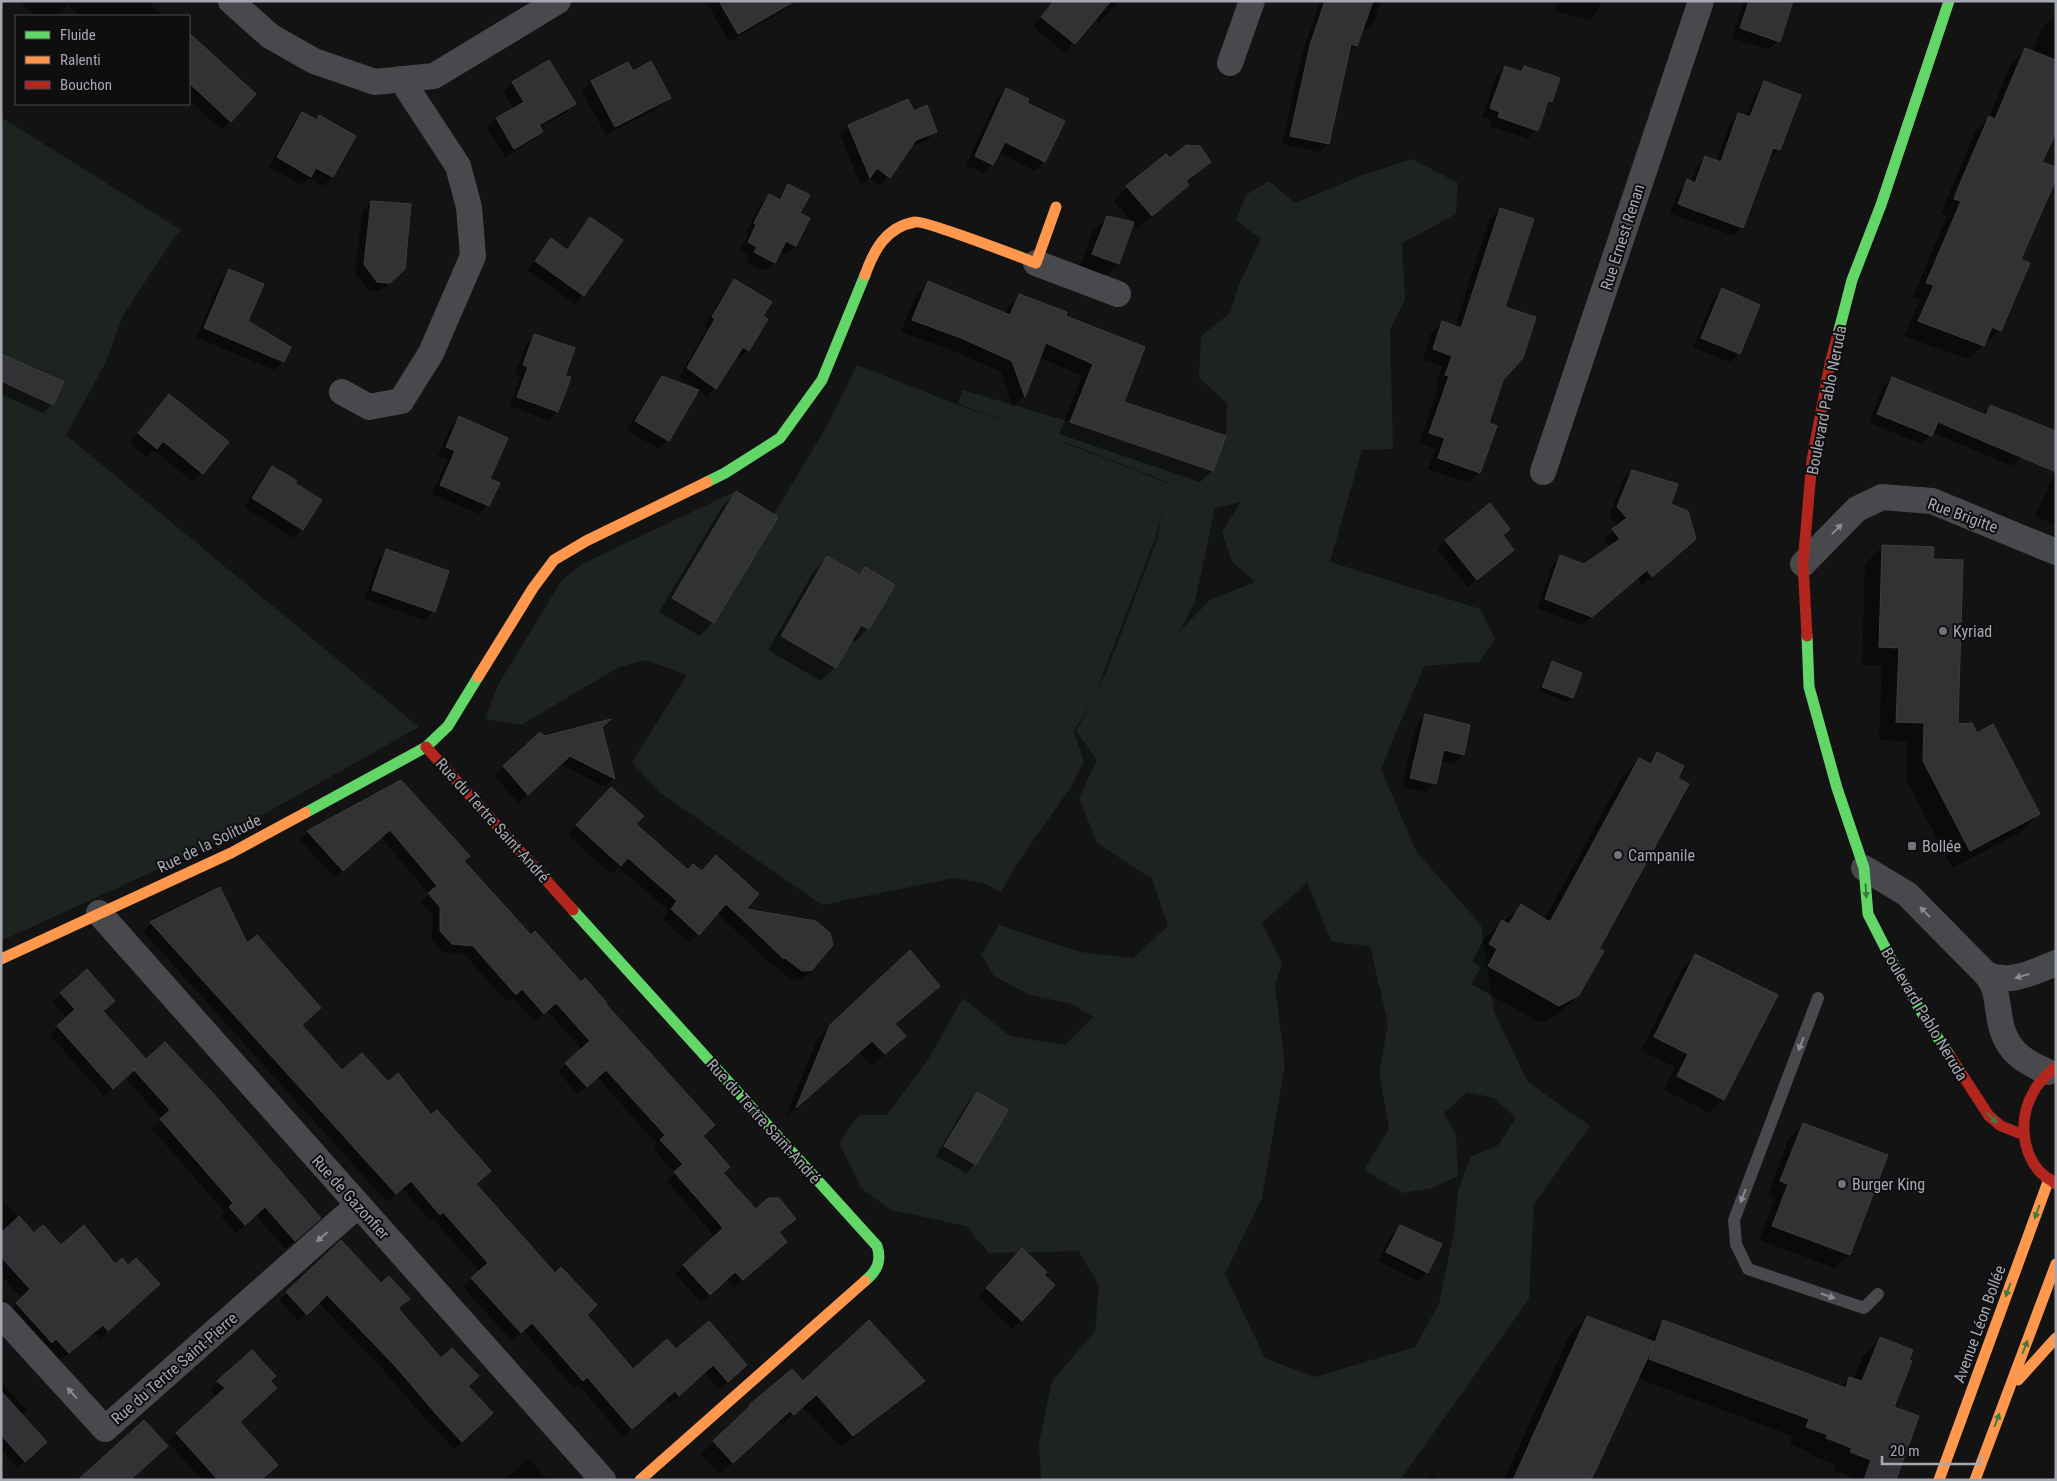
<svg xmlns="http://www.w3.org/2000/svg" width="2057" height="1481" viewBox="0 0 2057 1481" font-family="'Roboto Condensed',sans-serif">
<rect width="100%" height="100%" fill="#131314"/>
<!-- green -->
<g fill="#1d231f" fill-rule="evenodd">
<path d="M1,117L181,230L176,235L123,315L107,360L66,435L419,727L200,850L1,941Z"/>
<path d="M1412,159L1458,183L1456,214L1402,243L1405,300L1390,329L1393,449L1362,450L1330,562L1480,609L1495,639L1479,662L1424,666L1381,769L1416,851L1481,925L1494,1012L1528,1082L1590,1126L1534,1204L1529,1299L1400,1480H1041L1039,1442L1052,1381L1095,1331L1099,1285L1078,1251L989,1253L966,1226L891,1210L861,1188L839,1143L859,1115H887L929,1058L963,998L1010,1036L1065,1045L1093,1017L1072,1004L1030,995L994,976L981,955L999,925L1080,952L1133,958L1168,926L1152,879L1097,843L1079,798L1097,760L1076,731L1093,699L1074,731L1084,762L1071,787L1016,865L1001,892L984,883L955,878L822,905L659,792L632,762L687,675L646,660L619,667L521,725L485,719L498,685L562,580L582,564L736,491L774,514L827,426L857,365L958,405L1041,434L958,404L963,390L1070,422L1213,471L1226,436L1227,403L1199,378L1201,336L1230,313L1239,284L1261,239L1236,220L1246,195L1269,181L1295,203L1360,176ZM1065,442L1170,483V484L1065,443ZM1241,502L1222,532L1232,562L1255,582L1211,599L1179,632L1195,602L1215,508ZM1163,510L1157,540L1106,673L1098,687L1155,539ZM1307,883L1332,942L1370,946L1388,1024L1379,1073L1389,1128L1364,1170L1403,1193L1432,1188L1458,1176L1456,1134L1444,1113L1467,1092L1494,1098L1516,1118L1498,1145L1470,1157L1458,1191L1455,1227L1439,1304L1415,1347L1315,1377L1265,1358L1225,1274L1262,1198L1285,1065L1275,985L1282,963L1262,923Z"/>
</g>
<!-- shadow -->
<g fill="#0007" fill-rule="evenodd">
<path d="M23,1H147L164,16H81L68,5L59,16H36L21,3Z"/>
<path d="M706,1H794L786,9L729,42Z"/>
<path d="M1054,1H1119L1099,23L1094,19L1065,53L1033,26Z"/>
<path d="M1320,1H1381L1375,21L1366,30L1362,28L1356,46L1347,55L1328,144L1319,152L1282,144L1302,55Z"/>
<path d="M1558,1H1601L1598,11L1589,20L1555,11Z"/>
<path d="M1744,1H1792L1778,41L1769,50L1732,38Z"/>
<path d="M2056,10V121L2041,162L2019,260L2000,330L1968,359L1904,336L1920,300L1913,297L1947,216L1941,213L1975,132L1988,119L2011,64L2025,49L2032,52L2042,28L2052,18Z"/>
<path d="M189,37L254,94L222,130L189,100Z"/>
<path d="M628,63L633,72L669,98L660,107L606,135L582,91L591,82Z"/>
<path d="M1505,67L1520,72L1525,68L1559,79L1551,102L1545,107L1537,130L1528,139L1490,126L1492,120L1482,117L1496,76Z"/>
<path d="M1765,82L1778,149L1770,158H1768L1742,227L1733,236L1670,213L1679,190L1688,181L1691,182L1696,167L1705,158L1716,162L1730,123L1739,114L1746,117L1756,91Z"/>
<path d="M513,83L574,104L565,113L539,128L541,132L532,141L505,157L487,128L496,119L514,109L504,92Z"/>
<path d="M1006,89L1025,103L1063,121L1044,162L1035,171L999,152L992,164L983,173L966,165L997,98Z"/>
<path d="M913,112L936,131L927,140L910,147L889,177L880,186L869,177L861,186L840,135L849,126Z"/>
<path d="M302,113L315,121L319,117L355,137L332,177L323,186L309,178L302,185L269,167L294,122Z"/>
<path d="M1169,160L1210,162L1186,183L1187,185L1174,198L1138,228L1114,201L1127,187Z"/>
<path d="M788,186L799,214L808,219L795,246L786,255L779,251L774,262L765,271L746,262L749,256L740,251L748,234L746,233L760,205L769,196L777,200ZM781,237L793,244V246L780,239Z"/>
<path d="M371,203L395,278L380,291L368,290L355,273L362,212Z"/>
<path d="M1500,209L1504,308L1502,379L1488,423L1479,472L1468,483L1428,469L1436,449L1419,443L1439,387L1436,386L1442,366L1423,360L1431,333L1442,323L1455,327L1489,220Z"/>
<path d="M1107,217L1118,264L1104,277L1079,268L1093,231Z"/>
<path d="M590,219L583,295L575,304L527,270L551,240L566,250L582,227Z"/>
<path d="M230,271L246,322L283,361L274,370L196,337L221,280Z"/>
<path d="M734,281L762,317L748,350L740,358L736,356L715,388L707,396L679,377L707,328L704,326L726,289Z"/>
<path d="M928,283L1005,315L1008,307L1019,296L1064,316L1122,403L1224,437L1212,471L1200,482L1059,434L1082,376L1039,357L1024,396L1013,407L1001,372L949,349L901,332L916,295Z"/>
<path d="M1722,290L1739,353L1730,362L1693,347L1713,299Z"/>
<path d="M534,335L564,376L557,411L548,420L510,406L520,376L515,374L526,344Z"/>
<path d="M1,355L52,404L43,413L1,394Z"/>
<path d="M662,378L668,440L659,449L627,430L654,387Z"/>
<path d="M1892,378L1982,415L1991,406L2021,457L2012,466L1932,432L1922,444L1869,423L1883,387Z"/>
<path d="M169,396L227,442L193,482L154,450L147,457L130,443Z"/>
<path d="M459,418L488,480V505L479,514L432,494L447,460L438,456L450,427Z"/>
<path d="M272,467L320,501L302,529L293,538L244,507L263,476Z"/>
<path d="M1632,471L1669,505L1685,548L1642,585L1638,578L1582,625L1537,608L1552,566L1561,557L1584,565L1611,547L1604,539L1618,526L1609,516L1623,480Z"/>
<path d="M2056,471V525L2035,516Z"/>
<path d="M736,493L713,622L700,636L659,612L722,507Z"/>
<path d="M1490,505L1501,536L1513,550L1468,587L1437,549Z"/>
<path d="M1882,547L1932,560L1957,725L1976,735L2038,814L2021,832L1952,868L1906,779L1907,741L1879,740L1882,665H1862L1865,564Z"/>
<path d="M387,550L434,611L425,620L364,599L378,560Z"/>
<path d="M827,558L858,575L865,568L868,628L855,642L850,640L835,667L821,681L768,650L814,571Z"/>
<path d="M1552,662L1581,674L1572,698L1567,702L1539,691L1548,666Z"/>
<path d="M1425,716L1463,755L1454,764L1440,760L1435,783L1426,792L1402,787L1416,725Z"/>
<path d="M601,728L614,779L605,787L560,764L518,803L495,776L504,767L545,738Z"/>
<path d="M1658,754L1598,949L1578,994L1560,1013L1541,1023L1471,984L1481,967L1472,962L1484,939L1521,906L1544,920L1622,777L1639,759L1648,764Z"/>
<path d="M401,781L463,861L531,936L604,1004L701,1137L722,1173L756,1211L794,1219L778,1234L777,1251L734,1288L726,1279L701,1302L675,1274L715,1237L667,1181L675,1173L653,1149L657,1144L597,1077L578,1094L558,1072L582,1049L547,1011L535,1022L513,997L507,1002L464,954L443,952L432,940L433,915L421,903L429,894L381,837L335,878L300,840L308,832Z"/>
<path d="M602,797L688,871L743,910L812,970L802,979L792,980L775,966L774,967L717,913L689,943L663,919L669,911L618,867L611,874L568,835Z"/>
<path d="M151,923L247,945L300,1026L342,1071L475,1184L633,1371L676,1351L737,1373L719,1389L704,1373L670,1404L666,1399L623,1437L578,1384L574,1388L523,1330L512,1341L463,1287L480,1272L434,1220L431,1222L402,1188L387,1202L143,931Z"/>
<path d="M1696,955L1723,1099L1710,1113L1664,1090L1675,1067L1641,1051L1682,969Z"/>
<path d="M86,970L102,1012L140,1063L311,1226L285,1249L256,1215L236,1233L221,1216L225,1212L152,1129L162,1119L127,1080L134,1072L133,1070L104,1096L50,1035L67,1018L52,1002Z"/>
<path d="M938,986L895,1025L892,1048L872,1066L859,1052L786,1116L818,1038L831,1026Z"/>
<path d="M977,1093L975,1164L966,1173L936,1156L968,1102Z"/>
<path d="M1803,1125L1886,1156L1849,1255L1835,1268L1759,1240L1775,1198L1768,1195L1789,1138Z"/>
<path d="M1,1199L34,1235L115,1266H128L150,1293L99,1339L94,1333L59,1361L8,1312L22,1298L1,1275Z"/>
<path d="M1401,1226L1427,1272L1418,1281L1378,1261L1392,1235Z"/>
<path d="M1013,1259L1043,1275L1021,1320L1012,1329L978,1297Z"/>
<path d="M381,1285L408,1299L397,1309L467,1386L484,1421L454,1449L428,1422L388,1375L318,1302L298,1321L280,1300L287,1292Z"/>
<path d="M1587,1317L1646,1339L1664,1322L1840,1388L1850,1378L1853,1380L1863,1356L1880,1339L1892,1408L1895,1480H1853L1854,1478L1834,1470L1836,1465L1810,1455L1811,1453L1790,1444L1793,1436L1637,1378L1590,1480H1504L1570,1334Z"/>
<path d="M252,1352L238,1422L260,1480H202L168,1442L217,1397L210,1390Z"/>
<path d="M923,1381L911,1393L841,1447L803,1407V1404L781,1426L778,1422L720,1474L701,1454L750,1406L803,1382Z"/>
<path d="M1,1382L27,1410L22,1416L38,1449L17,1468L1,1450Z"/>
<path d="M529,1458L547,1480H504Z"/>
<path d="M1432,1475L1440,1480H1428Z"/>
</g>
<!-- building -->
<g fill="#323234" stroke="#3c3d40">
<path d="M719,1H795L738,34Z"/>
<path d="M1054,1H1111L1075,44L1041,17Z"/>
<path d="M1325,1H1373L1357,46L1351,44L1329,144L1290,136L1310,45Z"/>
<path d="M1749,1H1793L1780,42L1740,28Z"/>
<path d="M189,33L256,94L231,122L189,83Z"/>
<path d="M2025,48L2056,60V133L2042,162L2056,167V179L2021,259L2030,263L2001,331L1992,327L1984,346L1918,321L1934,285L1926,283L1961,201L1954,199L1959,186L1989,116L1995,119Z"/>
<path d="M549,60L576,104L539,125L543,132L514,149L496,118L524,102L512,82Z"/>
<path d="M651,61L671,98L615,127L591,81L628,62L633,71Z"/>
<path d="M1505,66L1522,72L1524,66L1560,78L1552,102L1548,101L1538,131L1498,117L1500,112L1490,108Z"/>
<path d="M1764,81L1801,95L1780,150L1773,148L1743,228L1678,204L1687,179L1695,183L1705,156L1721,162L1738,113L1750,117Z"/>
<path d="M1006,88L1029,99L1027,103L1065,121L1045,162L1005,142L993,165L975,156Z"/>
<path d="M908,99L914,111L927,105L937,132L916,140L890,178L877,168L870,178L848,125Z"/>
<path d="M302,112L317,120L319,115L356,136L333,177L316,168L311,177L277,157Z"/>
<path d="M1186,145L1200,146L1211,162L1186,181L1189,185L1152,216L1126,186L1166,154L1170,158Z"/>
<path d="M788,184L810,195L800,213L810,218L796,246L786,241L775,263L754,252L757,247L748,242L756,225L754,223L769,194L780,200Z"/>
<path d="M371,201L411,204L405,269L390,283L377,282L364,264Z"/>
<path d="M1500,208L1534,219L1505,307L1536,317L1523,358L1503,380L1489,423L1497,426L1480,473L1438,458L1445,438L1429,433L1449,376L1445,375L1452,356L1433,349L1442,321L1461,328Z"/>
<path d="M1107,216L1134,222L1119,264L1092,254Z"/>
<path d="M590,217L623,240L584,296L535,261L551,238L567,250Z"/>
<path d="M229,269L264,284L248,321L291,347L284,362L204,328Z"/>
<path d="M734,279L772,302L763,316L768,319L749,351L743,347L716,389L687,368L715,319L712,317Z"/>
<path d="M928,281L1010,315L1019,294L1067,312L1066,316L1145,347L1124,402L1226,436L1213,471L1070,422L1093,364L1046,343L1025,397L1012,361L961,338L912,320Z"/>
<path d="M1722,288L1760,305L1740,354L1701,338Z"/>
<path d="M534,334L575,348L565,376L571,377L558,412L517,397L528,367L523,365Z"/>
<path d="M1,354L64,382L53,405L1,381Z"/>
<path d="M662,376L699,390L669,441L635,421Z"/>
<path d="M1892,377L1986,415L1990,405L2056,431V472L1938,422L1932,436L1877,414Z"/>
<path d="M169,394L229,442L203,474L163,441L157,449L138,433Z"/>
<path d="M459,416L508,438L490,479L500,483L489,506L440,485L455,451L446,447Z"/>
<path d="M272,466L297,481L295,483L322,500L303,530L252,498Z"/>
<path d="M1632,470L1678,484L1671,504L1688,511L1696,539L1652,577L1647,570L1592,617L1545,599L1560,555L1584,564L1620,539L1612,529L1627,518L1617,507Z"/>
<path d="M736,491L778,517L714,623L672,598Z"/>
<path d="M1490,503L1510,529L1503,535L1514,550L1477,580L1445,540Z"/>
<path d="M1882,545L1934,547L1933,559L1963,560L1958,724L1972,723L1977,733L1993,724L2040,814L1970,851L1923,761L1924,723L1896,722L1899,648L1879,647Z"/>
<path d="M386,549L449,571L435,612L372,590Z"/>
<path d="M827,556L860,575L865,567L895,585L869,629L861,625L836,668L781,636Z"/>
<path d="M1552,661L1582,673L1573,698L1542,687Z"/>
<path d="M1425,714L1470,725L1464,755L1444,750L1436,784L1410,778Z"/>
<path d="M611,719L602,727L615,779L570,756L528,795L503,766L540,732L545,736Z"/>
<path d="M1657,752L1684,766L1678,778L1689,784L1599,949L1604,951L1579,995L1559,1006L1488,966L1497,949L1489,944L1502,920L1509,924L1521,904L1550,922L1639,758L1651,764Z"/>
<path d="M401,780L470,856L464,861L531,935L535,931L581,982L585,978L607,1003L606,1004L715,1125L703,1136L730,1167L723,1173L756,1209L768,1198H779L796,1219L779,1232L787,1242L743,1280L735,1272L710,1295L683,1265L723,1228L674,1172L683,1164L660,1140L665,1135L606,1070L587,1087L565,1063L590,1041L556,1003L544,1014L522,989L516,995L473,946L452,944L440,931V907L428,893L437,886L390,830L343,871L307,831Z"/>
<path d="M611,787L644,816L636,824L688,870L693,864L702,871L716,855L759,894L746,909L816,921L830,933L833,945L812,970L802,971L785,958L784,959L726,904L699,935L671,909L677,901L628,858L621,866L576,825Z"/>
<path d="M220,887L247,943L257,935L321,1008L302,1025L342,1070L362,1053L388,1082L398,1073L431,1115L437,1110L491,1171L476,1184L555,1273L561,1267L597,1305L587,1315L633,1369L667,1339L676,1349L709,1321L747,1365L728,1382L713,1365L679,1396L675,1391L632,1429L587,1377L583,1381L532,1323L521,1333L471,1278L488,1263L443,1212L440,1215L411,1181L396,1194L150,922Z"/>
<path d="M910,950L940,986L895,1024L906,1036L885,1054L872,1041L796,1108L830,1025Z"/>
<path d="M1695,954L1778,995L1724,1100L1677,1076L1688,1054L1654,1037Z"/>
<path d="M87,969L115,1001L103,1011L146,1059L113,1089L57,1026L75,1009L60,993Z"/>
<path d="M165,1042L212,1092L321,1218L295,1241L265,1207L245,1225L229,1207L233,1203L160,1119L170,1110L134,1070Z"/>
<path d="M977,1092L1008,1110L976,1165L944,1146Z"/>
<path d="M1803,1123L1888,1155L1850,1255L1772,1226L1788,1184L1780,1181Z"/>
<path d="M19,1216L34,1233L43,1225L61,1245L84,1225L115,1264L122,1258L128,1265L136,1258L160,1284L108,1331L103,1325L69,1353L56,1339L52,1343L16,1303L30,1289L1,1257V1233Z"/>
<path d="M1400,1225L1442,1244L1428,1273L1386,1252Z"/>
<path d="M341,1240L381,1283L389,1276L410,1299L398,1308L441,1358L452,1348L479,1376L468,1386L493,1413L462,1442L436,1414L396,1367L327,1295L307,1315L286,1292Z"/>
<path d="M1022,1248L1047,1272L1044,1275L1055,1285L1022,1321L986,1288Z"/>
<path d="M1587,1316L1655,1342L1591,1480H1513Z"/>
<path d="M869,1320L925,1381L853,1436L813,1391L816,1395L794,1415L790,1411L733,1463L713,1441L750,1406L749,1405L792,1369L803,1381Z"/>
<path d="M1663,1320L1846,1388L1849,1377L1862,1381L1880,1337L1913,1350L1909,1360L1912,1361L1894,1407L1919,1416L1896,1480H1864L1871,1460L1850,1452L1852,1448L1826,1438L1828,1435L1806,1427L1809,1419L1649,1359Z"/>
<path d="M252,1350L276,1376L270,1381L277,1388L240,1422L278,1465L261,1480H218L176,1433L225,1388L217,1381Z"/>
<path d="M1,1391L47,1442L25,1462L1,1435Z"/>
<path d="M144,1420L168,1446L130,1480H78Z"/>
</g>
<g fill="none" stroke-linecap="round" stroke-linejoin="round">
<!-- lane -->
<path stroke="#48494c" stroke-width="12" d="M1818,998L1734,1220L1736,1244L1748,1269L1864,1308L1878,1294"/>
<!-- street -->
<g stroke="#48494c" stroke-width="26">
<path d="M231,1L270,36L314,61L375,82L434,76L558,1"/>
<path d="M1230,63L1252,1"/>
<path d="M1036,263L1118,294"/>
<path d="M342,392L369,407L401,401L431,353L473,256L469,207L458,166L401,79"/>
<path d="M1543,472L1701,1"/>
<path d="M1803,564L1857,509L1882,497L1932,501L2056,552"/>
<path d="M1864,868L1907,894L1986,974C1997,987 1996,998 1999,1014C2003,1047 2019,1060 2048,1072"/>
<path d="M99,913L603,1480"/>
<path d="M1986,974C2010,985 2033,972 2056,963"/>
<path d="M1,1315L105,1429L358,1205"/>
</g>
<!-- fast -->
<g stroke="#63d668" stroke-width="11">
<path d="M1838,334L1852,280L1881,205L1949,1"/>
<path d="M707,482L725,473L780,438L822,380L865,275"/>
<path d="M1807,636L1809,687L1837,788L1864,868L1868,914L1892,961L1926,1020L1950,1056"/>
<path d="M305,813L426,747L448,726L478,677"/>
<path d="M573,910L877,1246C882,1261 877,1271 865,1281"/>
</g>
<!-- slow -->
<g stroke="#ff974d" stroke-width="11">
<path d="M865,275C874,250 886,227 915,222C924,220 1020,257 1036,263L1056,207"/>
<path d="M478,677L533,588L554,560L586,541L707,482"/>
<path d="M1,959L231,853L305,813"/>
<path d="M2018,1380L2056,1338"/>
<path d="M640,1480L865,1281"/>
<path d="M1939,1480L2049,1179"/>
<path d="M1975,1480L2056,1264"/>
</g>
<!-- jam -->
<g stroke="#b3261e" stroke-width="11">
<path d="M1807,636L1803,564L1812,460L1830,364L1838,334"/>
<path d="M426,747L573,910"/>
<path d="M1950,1056L1989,1116L2001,1126L2024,1135"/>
<path d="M2056,1067C2047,1075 2038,1082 2033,1093C2019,1117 2021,1151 2040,1172C2045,1177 2051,1180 2056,1184"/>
</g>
</g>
<!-- one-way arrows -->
<defs><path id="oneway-solid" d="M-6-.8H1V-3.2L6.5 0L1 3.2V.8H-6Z" transform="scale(1.25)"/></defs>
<g fill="#898b94">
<use href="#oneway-solid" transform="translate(1837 529) rotate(-46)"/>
<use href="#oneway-solid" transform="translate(1925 912) rotate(-134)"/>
<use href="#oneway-solid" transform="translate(2022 976) rotate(164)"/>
<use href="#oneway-solid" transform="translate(1801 1044) rotate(111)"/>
<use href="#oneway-solid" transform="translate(1743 1196) rotate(111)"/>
<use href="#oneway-solid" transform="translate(322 1237) rotate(139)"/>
<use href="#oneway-solid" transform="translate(1828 1296) rotate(19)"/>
<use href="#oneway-solid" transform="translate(72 1393) rotate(-132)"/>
</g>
<g fill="#3d7c40">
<use href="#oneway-solid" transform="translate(1866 891) rotate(86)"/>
<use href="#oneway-solid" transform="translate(1992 1118) rotate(45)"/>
<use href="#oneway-solid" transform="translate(2037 1212) rotate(110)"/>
<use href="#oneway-solid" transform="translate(2008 1290) rotate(110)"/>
<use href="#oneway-solid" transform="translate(2025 1347) rotate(-69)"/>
<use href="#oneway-solid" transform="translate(1997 1420) rotate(-69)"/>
</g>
<!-- markers -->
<g fill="#72737b" stroke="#0e0e0f" stroke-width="2">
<circle cx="1943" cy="631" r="5"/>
<rect x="1907" y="841" width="10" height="10" rx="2.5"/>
<circle cx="1618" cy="855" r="5"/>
<circle cx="1842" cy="1184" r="5"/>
</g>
<g text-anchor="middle" stroke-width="4" stroke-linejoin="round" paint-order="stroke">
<!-- street labels -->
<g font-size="16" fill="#a5a7b3" stroke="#0e0e0f">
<text transform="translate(1622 237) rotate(-72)" y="6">Rue Ernest Renan</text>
<text transform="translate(1826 400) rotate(-79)" y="6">Boulevard Pablo Neruda</text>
<text transform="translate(1963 515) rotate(20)" y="6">Rue Brigitte</text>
<text transform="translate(493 820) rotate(48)" y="6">Rue du Tertre Saint-André</text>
<text transform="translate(209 843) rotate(-26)" y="6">Rue de la Solitude</text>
<text transform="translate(1925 1014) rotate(59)" y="6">Boulevard Pablo Neruda</text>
<text transform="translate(764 1121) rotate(48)" y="6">Rue du Tertre Saint-André</text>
<text transform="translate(351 1197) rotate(48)" y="6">Rue de Gazonfier</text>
<text transform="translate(1979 1324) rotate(-70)" y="6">Avenue Léon Bollée</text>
<text transform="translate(174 1368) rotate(-41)" y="6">Rue du Tertre Saint-Pierre</text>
</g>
<!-- poi labels -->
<g font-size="16" fill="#a5a7b3" stroke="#0e0e0f" text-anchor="start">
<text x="1953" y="637">Kyriad</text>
<text x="1922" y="852">Bollée</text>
<text x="1628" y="861">Campanile</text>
<text x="1852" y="1190">Burger King</text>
</g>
</g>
<!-- border -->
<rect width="2057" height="1481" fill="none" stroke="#a5a7b3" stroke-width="5"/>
<!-- legend -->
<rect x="15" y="15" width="175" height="90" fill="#0e0e0f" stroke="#4a4b51"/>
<rect x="25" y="31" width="25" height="8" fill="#63d668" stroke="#4a4b51"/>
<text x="60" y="40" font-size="15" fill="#a5a7b3">Fluide</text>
<rect x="25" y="56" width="25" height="8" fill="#ff974d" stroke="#4a4b51"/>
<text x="60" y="65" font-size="15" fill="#a5a7b3">Ralenti</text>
<rect x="25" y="81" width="25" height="8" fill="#b3261e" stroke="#4a4b51"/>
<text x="60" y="90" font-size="15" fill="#a5a7b3">Bouchon</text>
<!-- scale -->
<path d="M1882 1456v8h98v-8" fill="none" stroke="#a5a7b3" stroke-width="2.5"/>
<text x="1890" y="1456" font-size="15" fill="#a5a7b3" stroke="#0e0e0f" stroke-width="4" paint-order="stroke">20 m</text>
</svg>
